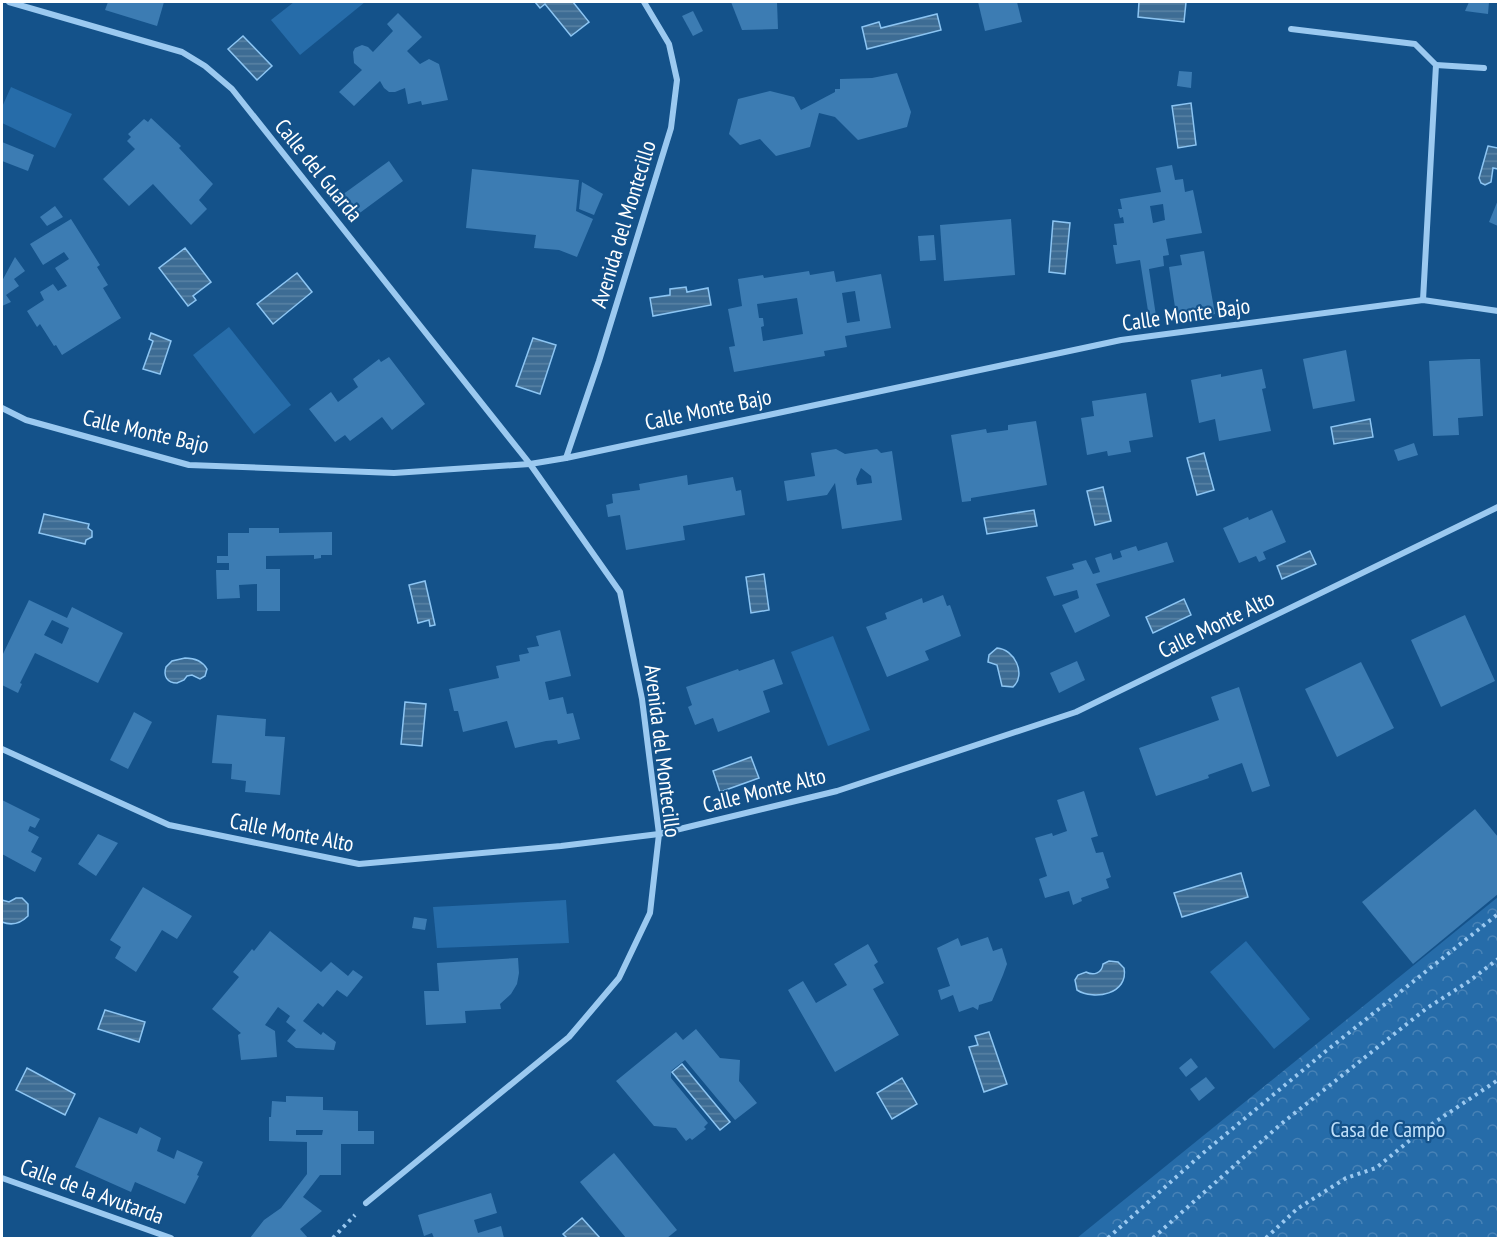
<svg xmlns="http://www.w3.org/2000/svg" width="1500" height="1240" viewBox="0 0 1500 1240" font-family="'PT Sans Narrow',sans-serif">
<defs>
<pattern id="forest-crowns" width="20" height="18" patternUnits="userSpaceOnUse" patternTransform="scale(1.5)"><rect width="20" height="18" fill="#266ca9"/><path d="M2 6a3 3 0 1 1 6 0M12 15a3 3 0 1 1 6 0" fill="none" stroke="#4782b6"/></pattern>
<pattern id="water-rules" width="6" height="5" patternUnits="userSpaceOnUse" patternTransform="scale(1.5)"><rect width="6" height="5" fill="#3d6c94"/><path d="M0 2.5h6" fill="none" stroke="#5a82a4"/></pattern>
</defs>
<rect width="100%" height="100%" fill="#14528a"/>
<!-- forest -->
<path fill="url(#forest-crowns)" d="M1498,897V1238H1077Z"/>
<!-- garden -->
<g fill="#266ca9">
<path d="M294,2H365L300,55L271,20Z"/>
<path d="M11,87L72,114L55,148L2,123V107Z"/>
<path d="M229,327L291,405L254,434L193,355Z"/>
<path d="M833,636L870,730L828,746L791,652Z"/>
<path d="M566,900L569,943L437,948L433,907Z"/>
<path d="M1246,941L1310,1019L1274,1049L1210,972Z"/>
</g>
<!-- water -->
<g fill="url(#water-rules)" stroke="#8cc5f3" stroke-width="1.5">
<path d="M535,2H573L589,22L571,36L545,4L540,8Z"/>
<path d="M1139,2H1186L1184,22L1138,17Z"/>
<path d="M937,14L941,30L867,49L862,27L879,22L881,28Z"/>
<path d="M243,36L272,66L257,80L228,49Z"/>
<path d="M1191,103L1196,145L1178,148L1172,106Z"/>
<path d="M1488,146L1498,148V169L1493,168L1491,182L1485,185L1481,183L1479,178Z"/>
<path d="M1053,221L1070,223L1065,274L1049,272Z"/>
<path d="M185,248L211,282L193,296L196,300L188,306L159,268Z"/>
<path d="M297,273L312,292L273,324L257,304Z"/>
<path d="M686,287L687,292L708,288L711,305L653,316L650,298L670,295V289Z"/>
<path d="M151,333L171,341L160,374L143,369L153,341L149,339Z"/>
<path d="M533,338L556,345L540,394L516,386Z"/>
<path d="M1370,419L1373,437L1334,444L1331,427Z"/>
<path d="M1204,453L1214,490L1197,495L1187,458Z"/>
<path d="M1103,487L1111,521L1095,525L1087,491Z"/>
<path d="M1034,510L1037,526L987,534L984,518Z"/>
<path d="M44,514L89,524L88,528L92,531V537L86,540L85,544L39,533Z"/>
<path d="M1310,551L1316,564L1282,579L1277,566Z"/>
<path d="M764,574L769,610L751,613L746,577Z"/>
<path d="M425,581L435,625L430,626L429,620L418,623L409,585Z"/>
<path d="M1184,599L1191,615L1153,633L1146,617Z"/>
<path d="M997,648C1014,649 1027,674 1013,687L1002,686L997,665L988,662L989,655Z"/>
<path d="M185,658C193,658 202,660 207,669L205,676L200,679L192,675L187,676L184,680L177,683C167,683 163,676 166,667L172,661Z"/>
<path d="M405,702L426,704L422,746L401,744Z"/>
<path d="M751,757L759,778L720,792L713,771Z"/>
<path d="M1241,873L1248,897L1182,917L1174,893Z"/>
<path d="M16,898H22L28,904V916C20,924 12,926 2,922V900L9,902Z"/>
<path d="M1109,961L1118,962L1124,968C1129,994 1094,1001 1077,990L1075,980L1078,975L1086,972C1094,976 1102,973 1103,964Z"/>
<path d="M105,1010L145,1022L139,1042L98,1029Z"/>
<path d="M989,1032L1007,1084L984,1092L969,1047L978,1045L975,1036Z"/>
<path d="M682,1064L730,1122L720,1130L672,1072Z"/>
<path d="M27,1068L75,1094L65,1115L16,1090Z"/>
<path d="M902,1078L917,1104L892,1119L877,1093Z"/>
<path d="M582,1218L600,1238H567L563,1234Z"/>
</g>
<!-- building -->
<g fill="#3c7cb3" fill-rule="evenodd">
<path d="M108,2H164L157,26L105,10Z"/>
<path d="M731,2H777L778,29L742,30Z"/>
<path d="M978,2H1017L1022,22L985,31Z"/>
<path d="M1469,2H1489L1488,14L1465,11Z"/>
<path d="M693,11L703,31L693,36L682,16Z"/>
<path d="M398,13L422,37L407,51L420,64L429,59L439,64L448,100L422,105L421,101L408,104L405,88L395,92H389L384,88L380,81L354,106L339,92L362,70L354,63L353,52L355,48L362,45L368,47L373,52L393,31L387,24Z"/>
<path d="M1179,71L1192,72L1191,88L1177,86Z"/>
<path d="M897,73L911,112L907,127L858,140L835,117L819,113L810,147L776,156L760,139L740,145L729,134L738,99L770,91L794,97L801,110L835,92V89H840V79L872,78Z"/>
<path d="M151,118L181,146L179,148L213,184L199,200L207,209L191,225L153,184L129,206L103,179L135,149L127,141L131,137L128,134L144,119L148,122Z"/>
<path d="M2,142L34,155L28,171L2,161Z"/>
<path d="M389,161L403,181L357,215L342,195Z"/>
<path d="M1172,165L1175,180L1183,179L1185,192L1193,190L1202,233L1166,239L1169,255L1163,256L1164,266L1149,269L1156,316L1149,317L1140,260L1116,264L1113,245H1117L1114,224L1124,223L1123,217L1120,218L1118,209H1122L1120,199L1161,192L1156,168ZM1163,204L1165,220L1153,223L1150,206Z"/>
<path d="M472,169L579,180L576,211L593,219L577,257L559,250L534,248L536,235L466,228Z"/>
<path d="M582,182L603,194L594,215L579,209Z"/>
<path d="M1498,200V226L1489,222Z"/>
<path d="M55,206L63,217L47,226L40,217Z"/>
<path d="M71,219L100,265L97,267L108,285L103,288L121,318L62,355L56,345L54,346L40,324L37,327L27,311L44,300L40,292L53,284L58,291L67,286L55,268L69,259L64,252L43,265L30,244Z"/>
<path d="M1011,219L1015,275L944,281L940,225Z"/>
<path d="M934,235L936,260L920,261L918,236Z"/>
<path d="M1204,251L1215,314L1191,318L1190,311L1176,314L1169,267L1182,265L1180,255Z"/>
<path d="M15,257L25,271L14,279L19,286L6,295L11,302L2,306V281Z"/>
<path d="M809,271L810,275L834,271L836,282L881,274L891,328L845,336L847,347L824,351L825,356L734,372L729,347L735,346L728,309L742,306L738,279L763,275L764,278ZM855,291L860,321L847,323L842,293ZM797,298L803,334L763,341L761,327L764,326L763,318H759L757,304Z"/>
<path d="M1346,350L1355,401L1313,409L1303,359Z"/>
<path d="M389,357L425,404L392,430L382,417L350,441L345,435L335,442L309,409L331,392L338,402L358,387L353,379L379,359L381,362Z"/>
<path d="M1470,359H1480L1483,416L1458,418L1459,435L1433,436L1429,361Z"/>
<path d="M1262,369L1266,388L1262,389L1271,431L1219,441L1215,419L1199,423L1191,380L1221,374V377Z"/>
<path d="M1146,393L1153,437L1129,441L1131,452L1108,456L1107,451L1087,455L1081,418L1094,416L1092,401Z"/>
<path d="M1036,421L1047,485L971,498V501L962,502L951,435L986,429L987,433L1008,430V425Z"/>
<path d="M1414,443L1418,455L1398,461L1394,450Z"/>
<path d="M836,449L845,454L877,449L881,453L892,451L902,520L842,529L835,483L827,495L787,501L784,481L815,476L811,453ZM861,468L871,476L872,483L857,485L856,479Z"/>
<path d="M687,475L688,485L733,477L736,491L741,490L745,515L683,526L685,540L626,550L620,515L608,517L606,505L613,503L612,494L640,490L639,484Z"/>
<path d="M1272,510L1286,542L1263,552L1266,559L1259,562L1256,556L1239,563L1223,528L1248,517L1249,520Z"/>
<path d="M249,528H279V533L332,532V555H321V558L314,559V555L266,556V569H280V611H257V584L239,585L240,598L217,599L216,570H229V563H217V556H228V533H249Z"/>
<path d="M1167,542L1174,562L1096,584L1110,616L1075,633L1062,605L1079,598L1077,590L1054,596L1046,577L1074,569L1072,564L1086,560L1093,574L1100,572L1095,558L1111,553L1113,560L1122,557L1120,551L1136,546L1138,551Z"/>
<path d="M943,595L947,606L950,605L961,636L925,651L929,660L887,677L866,627L887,619L885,613L922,598L923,603Z"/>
<path d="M29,600L67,618L72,607L123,633L98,683L35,653L20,683L22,684L18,693L2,685V656ZM52,620L69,628L62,644L44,635Z"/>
<path d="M1465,615L1495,681L1441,707L1411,640Z"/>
<path d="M560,630L571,676L545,682L549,700L563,697L567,714L573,713L580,739L558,744L557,740L546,741L515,748L507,721L463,732L458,711H454L449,689L499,678L496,666L520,661L519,655L529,653L527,648L539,646L536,636Z"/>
<path d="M774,659L783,684L763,691L770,712L718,732L713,718L695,725L688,707L692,705L686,687L738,669L739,671Z"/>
<path d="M1077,661L1085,680L1059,693L1050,673Z"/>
<path d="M1361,662L1394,728L1337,757L1305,689Z"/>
<path d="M1239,687L1270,786L1252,792L1242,763L1208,775L1209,778L1156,796L1139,748L1219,720L1211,697Z"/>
<path d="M134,712L152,722L128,769L110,760Z"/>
<path d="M217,715L266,719L265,736L285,737L280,795L245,792L246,781L231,779L232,764L212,763Z"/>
<path d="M1084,791L1098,836L1091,838L1096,853L1103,852L1111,877L1106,879L1109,888L1081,898L1082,901L1073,905L1069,891L1045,898L1039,879L1047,876L1035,838L1052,833L1053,836L1067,831L1057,800Z"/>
<path d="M2,800L40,819L35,828L30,826L28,831L39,837L31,852L42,858L35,872L2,854Z"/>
<path d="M1475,809L1498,837V894L1413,964L1362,902Z"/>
<path d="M98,834L118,843L96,876L78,864Z"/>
<path d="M143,887L192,916L177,939L162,930L136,972L115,958L121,947L110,940Z"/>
<path d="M414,917L427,919L425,930L412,928Z"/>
<path d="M270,931L321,972L331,962L348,976L353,970L363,977L347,997L337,990L323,1007L318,1003L303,1021L321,1035L323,1032L336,1042L334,1050L296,1048L287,1041L296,1030L286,1022L290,1016L278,1007L265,1025L275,1031L277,1057L241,1060L238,1035L241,1033L212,1009L239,977L233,972L252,949L254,951Z"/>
<path d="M988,937L993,951L1002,948L1007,964L1003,975L992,1001L979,1005L978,1010L973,1007L959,1012L953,995L941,1000L938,990L950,986L937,948L958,938L961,946Z"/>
<path d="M868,944L878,962L874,965L884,983L873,989L899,1035L835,1072L788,990L803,981L816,1003L847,985L834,964Z"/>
<path d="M518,958L519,973L517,984L511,994L500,1004L501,1009L465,1011L466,1023L426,1025L424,991H439L437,963Z"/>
<path d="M696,1029L720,1058L740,1060L739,1081L757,1103L735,1120L685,1060L671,1071V1078L708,1123L704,1127L706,1129L692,1140L690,1138L686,1141L676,1128L654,1126L616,1081L676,1032L683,1040Z"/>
<path d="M1191,1058L1198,1067L1186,1077L1179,1068Z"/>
<path d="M1206,1077L1215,1088L1199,1101L1190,1089Z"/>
<path d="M286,1096L323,1097V1110L358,1111V1131H374V1144H341V1175H320L303,1197L322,1211L300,1229L308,1238H250L264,1220L281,1208L307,1174V1142L269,1141V1117H271L272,1101L286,1102ZM296,1130H323L322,1135H296Z"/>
<path d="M99,1117L137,1134L140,1127L161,1138L157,1151L174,1159L177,1150L203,1162L197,1175L199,1176L185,1204L135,1182L131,1192L75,1167Z"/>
<path d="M614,1153L677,1230L667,1238H626L580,1182Z"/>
<path d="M491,1193L497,1213L474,1220L478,1233L501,1226L504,1238H434L432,1233L424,1236L418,1215Z"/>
</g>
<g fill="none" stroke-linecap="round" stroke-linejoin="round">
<!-- path -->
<g stroke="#9bc9f0" stroke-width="4" stroke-dasharray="3 4.5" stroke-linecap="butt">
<path d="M333,1238L355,1215"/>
<path d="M1108,1238L1202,1154L1326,1051L1498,914"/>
<path d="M1153,1238L1281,1124L1427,1008L1468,982L1498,959"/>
<path d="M1266,1238L1297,1209L1346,1178L1376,1168L1420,1132L1498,1080"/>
</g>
<!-- street -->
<g stroke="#9bc9f0" stroke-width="6">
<path d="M9,2L182,52L205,66L232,89L530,464L620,592L642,699L659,834L650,913L619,978L569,1037L366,1203"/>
<path d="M1291,29L1415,44L1436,65L1423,300"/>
<path d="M1436,65L1484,68"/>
<path d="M2,408L26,420L189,465L394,473L530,464L566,458L1121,340L1423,300L1498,311"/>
<path d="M566,458L599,361L671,128L677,80L669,44L644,2"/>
<path d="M2,749L169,825L359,864L561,846L659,834L837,791L1076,712L1498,507"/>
<path d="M2,1178L171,1238"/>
</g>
</g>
<g text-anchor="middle" stroke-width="4.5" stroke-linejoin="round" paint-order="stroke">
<!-- street labels -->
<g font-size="22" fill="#fff" stroke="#14528a">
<text transform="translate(319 170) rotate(51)" y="8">Calle del Guarda</text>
<text transform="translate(623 224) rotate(-73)" y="8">Avenida del Montecillo</text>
<text transform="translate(1186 314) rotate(-8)" y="8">Calle Monte Bajo</text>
<text transform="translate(708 409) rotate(-12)" y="8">Calle Monte Bajo</text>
<text transform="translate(146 431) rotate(13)" y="8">Calle Monte Bajo</text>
<text transform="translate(1216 624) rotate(-26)" y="8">Calle Monte Alto</text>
<text transform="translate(663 751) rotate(83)" y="8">Avenida del Montecillo</text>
<text transform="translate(764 790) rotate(-14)" y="8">Calle Monte Alto</text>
<text transform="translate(292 832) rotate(11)" y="8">Calle Monte Alto</text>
<text transform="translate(92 1191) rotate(20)" y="8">Calle de la Avutarda</text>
</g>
<!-- park labels -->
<g font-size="22" fill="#c1e1fb" stroke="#14528a">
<text x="1388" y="1137">Casa de Campo</text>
</g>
</g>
<!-- border -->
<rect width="1500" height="1240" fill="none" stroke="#ffffff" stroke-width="6"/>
</svg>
